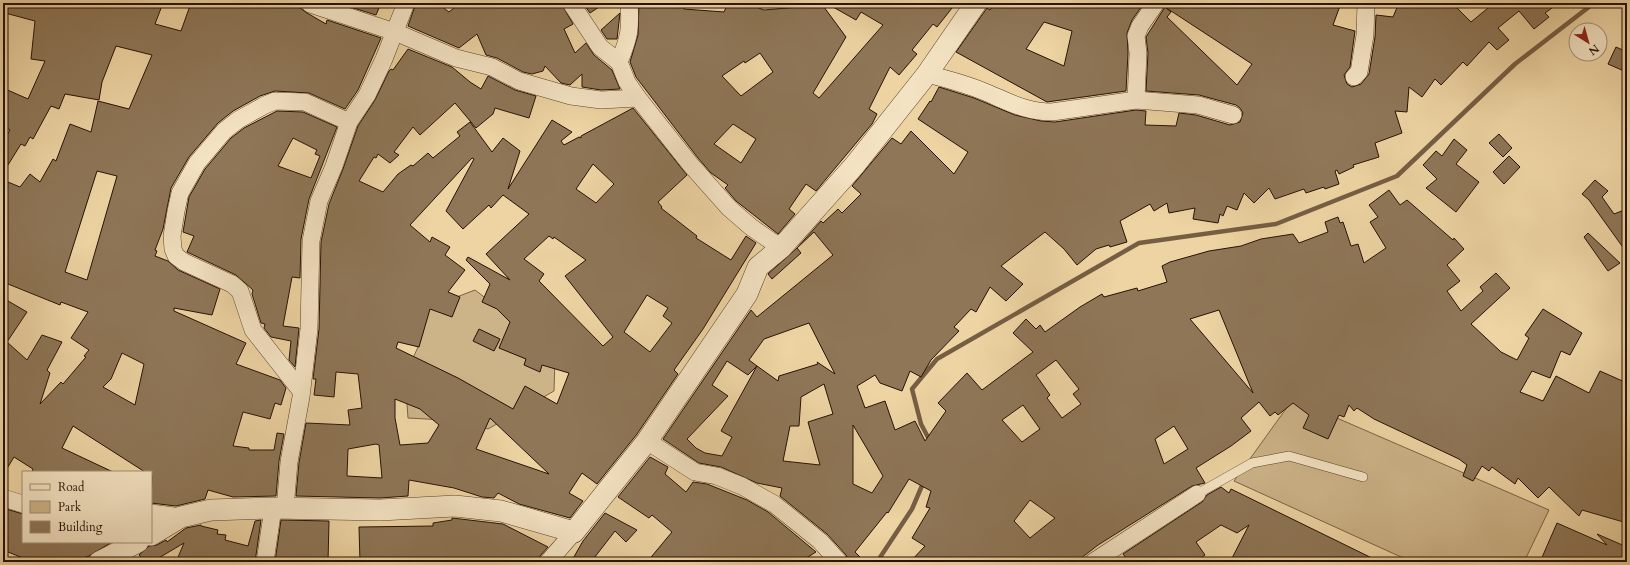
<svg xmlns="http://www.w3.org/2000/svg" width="1630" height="565" viewBox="0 0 1630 565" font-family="Cardo,serif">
<rect width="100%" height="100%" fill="#eed4a3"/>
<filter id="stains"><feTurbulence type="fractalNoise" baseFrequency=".005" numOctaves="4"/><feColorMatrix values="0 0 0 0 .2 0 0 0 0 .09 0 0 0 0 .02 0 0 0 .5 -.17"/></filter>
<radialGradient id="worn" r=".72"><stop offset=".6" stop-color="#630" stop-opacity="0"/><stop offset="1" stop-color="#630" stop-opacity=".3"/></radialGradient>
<!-- green -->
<g fill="#ccb388" stroke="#7a6246">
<path d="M475,290L538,338L555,359L554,391L488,429L462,421L408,418L405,375L419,345L420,311Z"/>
<path d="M1293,399L1549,510L1524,562H1412L1234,481Z"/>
</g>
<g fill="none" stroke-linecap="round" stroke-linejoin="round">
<!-- stream -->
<g stroke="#765e43" stroke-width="4.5">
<path d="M930,441L921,424L912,389L937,359L1139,243L1276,224L1397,176L1515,64L1594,3"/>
<path d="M877,562L912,509L924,481"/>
</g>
</g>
<!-- building -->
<g fill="#8e7657" stroke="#271105" fill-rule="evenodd">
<path d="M8,3H163L155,24L181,31L191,3H293L307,13L326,24L327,20L381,38L358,90L345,109L309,93L275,91L260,96L233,111L218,123L189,157L171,188L163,229L155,250L157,251L155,256L168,261L178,270L220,289L212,315L174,308V311L246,343L236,364L280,380L286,388L281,405L275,403L270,419L243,412L233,446L249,448V450H274L277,433L284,434L279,461L276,496L233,497L208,490L205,499L176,506L151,503L152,477L151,472H145L73,426L62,448L113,472H32L33,469L14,457L3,475V298L27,312L7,342L27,360L42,335L62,342L47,370L50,373L40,404L61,382L63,384L86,357L84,356L89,350L71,338L88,312L61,302L60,305L3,282V180L20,187L30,174L40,182L53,159L56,161L70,124L91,132L98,101L129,109L152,55L116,46L102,82L99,100L65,94L59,109L51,106L33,139L30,137L25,146L21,144L3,173V142L10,130L3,126V88L28,99L45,61L31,59L35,21L5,13ZM97,171L117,176L87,280L65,272ZM122,353L144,364L135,405L103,387L111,379Z"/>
<path d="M348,3H381L376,15L347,6Z"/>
<path d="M416,3H437L449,12L460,3H561L573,24L564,29L575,53L586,43L594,55L612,70L620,89L601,90L582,87V74L570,85L561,83L545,66L543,71L532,74L523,72L497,58L486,55L477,34L459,48L408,26Z"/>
<path d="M583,3H605L590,13Z"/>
<path d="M639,3H644V7L684,5V9L724,12L728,3H746L764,10L799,7L798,3H821L846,37L813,93L819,98L883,25L861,12L856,20L826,3H956L937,27L933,24L912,50L917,54L899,75L890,67L869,109L877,114L872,124L816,191L806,184L789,209L795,214L778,234L736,201L725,188L728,185L711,173L698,158L636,77L630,62L638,35ZM760,53L773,72L741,96L722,76L744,61L745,63ZM733,124L756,139L741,163L714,144Z"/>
<path d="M995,3H1144L1132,20L1127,33L1128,53L1126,91L1047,102L956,52L987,8L990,10ZM1044,22L1072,31L1064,66L1026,49Z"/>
<path d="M1166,3H1341L1333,25L1355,31L1350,67L1344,75L1347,84L1352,87L1361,84L1369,74L1375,37L1376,15L1393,17L1399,3H1452L1471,22L1494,3H1559L1545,13L1549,17L1534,29L1519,11L1498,28L1509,40L1497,50L1489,42L1467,66L1463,62L1441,85L1435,79L1422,97L1409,87L1407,112L1395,111L1402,133L1375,143L1379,157L1353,165L1354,167L1339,174L1337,170L1335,171L1339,184L1325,189L1324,187L1306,193L1304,189L1275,199L1269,188L1254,203L1244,193L1237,210L1227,206L1223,216L1220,214L1218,223L1193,219L1195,208L1169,213L1167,203L1154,211L1150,204L1120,221L1127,242L1110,247L1109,245L1096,249L1077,265L1064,249L1045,232L1001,266L1023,284L1006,301L990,287L976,312L971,309L954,327L959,331L931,360L921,377L910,371L902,391L880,383L875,375L857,386L865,408L885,401L895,430L915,421L925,441L946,411L938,403L967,373L982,390L1033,352L1013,333L1026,319L1036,329L1040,325L1045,332L1080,307L1102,294L1104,297L1137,288L1138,291L1167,282L1162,266L1170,262L1209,251L1241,246L1261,239L1293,234L1299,243L1328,232L1325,222L1338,217L1340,223L1343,222L1351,246L1358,244L1364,263L1386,248L1370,222L1378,217L1369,205L1389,190L1400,205L1407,200L1453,240L1454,238L1464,249L1447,265L1460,281L1447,291L1461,311L1483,291L1480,287L1496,273L1510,288L1471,324L1501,352L1517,360L1529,338L1525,335L1543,309L1582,333L1570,355L1561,351L1550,378L1532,371L1520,392L1543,401L1556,376L1589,393L1600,371L1627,383V523L1582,510L1579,516L1549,487L1538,498L1518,478L1515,484L1492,467L1489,471L1482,466L1473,481L1463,476L1467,465L1459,459L1374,419L1357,408L1354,411L1349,405L1344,417L1339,415L1328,439L1303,428L1309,415L1293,403L1278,415L1275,412L1270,416L1259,402L1241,418L1251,431L1231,446L1196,468L1205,483L1192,486L1098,545L1076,562H910L925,546L912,538L930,508L926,507L931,491L909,479L888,513L887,512L855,552L865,562H849L846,555L827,534L780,496L782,488L757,483L721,467L699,463L663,439L751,310L757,317L833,255L814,232L797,248L821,221L823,223L838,209L842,213L861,194L852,186L892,138L901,144L911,131L954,174L968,152L918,119L930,101L931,102L939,87L974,98L1015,115L1041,121L1055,122L1136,110L1146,111L1145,125L1176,126L1179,113L1196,115L1230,125L1240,122L1243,113L1240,108L1236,105L1199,95L1146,91L1148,53L1146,37L1165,7L1171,12L1167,17L1237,85L1252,64L1165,7ZM1219,310L1253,393L1190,319ZM809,323L835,374L817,362L818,364L779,376L778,381L757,366L721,431L732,437L722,456L705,453L696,448L687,439L728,396L712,385L727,361L748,375L757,366L749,360L764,339ZM1056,360L1079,389L1073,394L1081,404L1062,418L1047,398L1050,395L1036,375ZM824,384L833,414L808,422L820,465L783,461L790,426H799L801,397ZM1023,405L1040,429L1022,442L1002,420ZM853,425L883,476L872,493L853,484ZM1174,426L1188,449L1164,464L1155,439ZM1030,500L1055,518L1030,538L1014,521Z"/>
<path d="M620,13L617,39H607L601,30Z"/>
<path d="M1616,47L1627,52V64L1624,71L1608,64Z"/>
<path d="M408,49L452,67L470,82L481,89L488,76L515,90L536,96L529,118L495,108L493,114L476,128L455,103L420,135L413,127L394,152L399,155L390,163L378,154L376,158L374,157L359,181L383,192L398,174L411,165L413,166L428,153L433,158L460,136L457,132L470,122L492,152L503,138L520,151L508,189L552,120L572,132L561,141L564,145L579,137L581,138V136L633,108L687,175L658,202L662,207L661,208L697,236L696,238L731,260L746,236L756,243L703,329L674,370L678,374L637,434L597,484L582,473L569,493L583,501L570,518L519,504L498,493L494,498L482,497L454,488L409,480L408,496L380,498L296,496L299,463L306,423L350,425L348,410L362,408L358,374L336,372L334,397L314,395L316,379H313L319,329L321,242L329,204L343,169L358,126L375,100L389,71L391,69L393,70ZM472,158L474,159L446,211L463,229L489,205L491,208L503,195L529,214L486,254L510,280L468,257L466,260L490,284L482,302L497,309L510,322L499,348L526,359L524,365L540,372L542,365L569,373L557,404L525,386L513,409L458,378L396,348L398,342L419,347L430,309L452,317L460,297L448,292L465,270L445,255L450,247L432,237L430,242L410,225ZM593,164L614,184L596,203L576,189ZM549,236L553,239L554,237L586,260L565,276L613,337L603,346L539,281L544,274L524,259ZM647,295L668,308L663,316L672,323L650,352L624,332ZM395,399L420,409L439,425L428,443L400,445L395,418ZM490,418L549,474L476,449ZM376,444L379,445L382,478L347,476L348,449Z"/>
<path d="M277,111L303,112L337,127L309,199L301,239L300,278L292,277L283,326L299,328L295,367L289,360L291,341L271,337L264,328L265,324L261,323L252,294L253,290L236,275L187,252L194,236L183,232L189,197L205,169L231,138L244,128ZM293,138L317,150L315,154L320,156L311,178L278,166Z"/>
<path d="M1499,134L1512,148L1503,157L1489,143Z"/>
<path d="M1454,139L1467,150L1456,164L1479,182L1456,212L1426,188L1437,179L1423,165L1436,151L1442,156Z"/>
<path d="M1509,156L1520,167L1504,184L1493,172Z"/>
<path d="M1595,180L1608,191L1602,197L1614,214L1627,209V253L1589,200L1582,194Z"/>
<path d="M1588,233L1620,263L1608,271L1584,237Z"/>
<path d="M797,248L801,253L772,279L768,274Z"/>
<path d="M479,329L500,339L494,351L473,341Z"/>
<path d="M650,457L668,467L665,474L686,492L693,482L707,484L747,500L768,512L816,552L800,562H647L672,532L652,515L649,518L618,497Z"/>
<path d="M1221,487L1229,493L1231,489L1380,562H1230L1249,525L1237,533L1221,525L1196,542L1205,555L1196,562H1129L1123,554L1202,502L1207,495Z"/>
<path d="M3,508L23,514V542H112L89,556L72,562H33L3,550Z"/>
<path d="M605,513L637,530L626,542L615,531L591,562H571L583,541Z"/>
<path d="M452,518L503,524L548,547L540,556L538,562H360L359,527L433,526V523L452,520Z"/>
<path d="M261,520L255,562H176L184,543L152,562H145L139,555L149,546L157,545L166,540L167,542L186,528L201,525V526L218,530L217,534L226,535L225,540L248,546L255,521Z"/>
<path d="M281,520L329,521L328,562H275Z"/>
<path d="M1557,523L1607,545L1597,534L1627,547V562H1540Z"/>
</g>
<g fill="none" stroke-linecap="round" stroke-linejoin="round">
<!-- service casing -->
<g stroke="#59422c" stroke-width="10">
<path id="service" d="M1197,494L1252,463L1289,456L1363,477"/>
</g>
<!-- minor casing -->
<g stroke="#59422c" stroke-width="18">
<g id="minor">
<path d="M571,3L600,47L619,62L627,82L638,98L690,164L729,208L751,227L781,248"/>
<path d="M310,4L395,32L456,58L492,67L519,81L571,96L601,100L638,98"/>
<path d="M619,62C629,38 631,29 629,3"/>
<path d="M927,74C947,79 966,84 985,92C1009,102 1026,112 1052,112L1136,100L1198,105L1233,115"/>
<path d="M1354,77L1359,72L1365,35L1366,3"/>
<path d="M1136,100L1138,53L1136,36L1140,26L1156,3"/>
<path d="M301,391L253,330L240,291L232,284L184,262L176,256L173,249L172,236L176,211L180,193L197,163L224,131L238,120L265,105L275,101L305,102L349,122"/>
<path d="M647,441L695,472L717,476L742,486L774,504L820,541L839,562"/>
<path d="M3,498L23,504"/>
<path d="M285,509L289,462L301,397L309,329L311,241L319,201L334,166L349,122L367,95L384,59L406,3"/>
<path d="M151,513L181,517"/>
<path d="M265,562L273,508"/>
<path d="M548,562L574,532"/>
<path d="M1093,562L1197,494"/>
</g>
</g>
<!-- tertiary casing -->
<g stroke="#59422c" stroke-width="22">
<g id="tertiary">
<path d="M151,535L181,517L211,510L273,508L380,510L455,506L501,511L574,532L647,441L747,294L758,267L781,248L854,166L927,74L976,3"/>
<path d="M99,562L138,542"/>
</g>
</g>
<!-- service -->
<use href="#service" stroke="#f4e3c3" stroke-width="9"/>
<!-- minor -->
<use href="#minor" stroke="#f4e3c3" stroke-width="17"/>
<!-- tertiary -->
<use href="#tertiary" stroke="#f4e3c3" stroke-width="21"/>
</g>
<!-- margin -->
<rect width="1630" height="565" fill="none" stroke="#eed4a3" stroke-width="16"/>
<rect x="4" y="4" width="1622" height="557" fill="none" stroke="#271105" stroke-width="2"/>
<rect x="8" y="8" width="1614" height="549" fill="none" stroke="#271105"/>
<!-- legend -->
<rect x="22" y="471" width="130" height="72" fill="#f4e3c3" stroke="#a28f77"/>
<rect x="30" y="484" width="20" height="6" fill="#f4e3c3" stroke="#a28f77"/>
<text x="58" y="491" font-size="12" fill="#271105">Road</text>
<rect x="30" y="501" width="20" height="12" fill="#ccb388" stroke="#a28f77"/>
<text x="58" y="511" font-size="12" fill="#271105">Park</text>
<rect x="30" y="521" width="20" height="12" fill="#8e7657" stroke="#a28f77"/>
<text x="58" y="531" font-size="12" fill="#271105">Building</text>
<!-- north arrow -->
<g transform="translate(1588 42) rotate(143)"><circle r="19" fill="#f4e3c3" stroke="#a28f77"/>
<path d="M0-3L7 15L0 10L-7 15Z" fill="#8f2418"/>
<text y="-6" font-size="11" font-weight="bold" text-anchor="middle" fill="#271105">N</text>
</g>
<rect width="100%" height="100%" filter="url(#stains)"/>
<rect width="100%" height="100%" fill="url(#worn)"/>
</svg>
